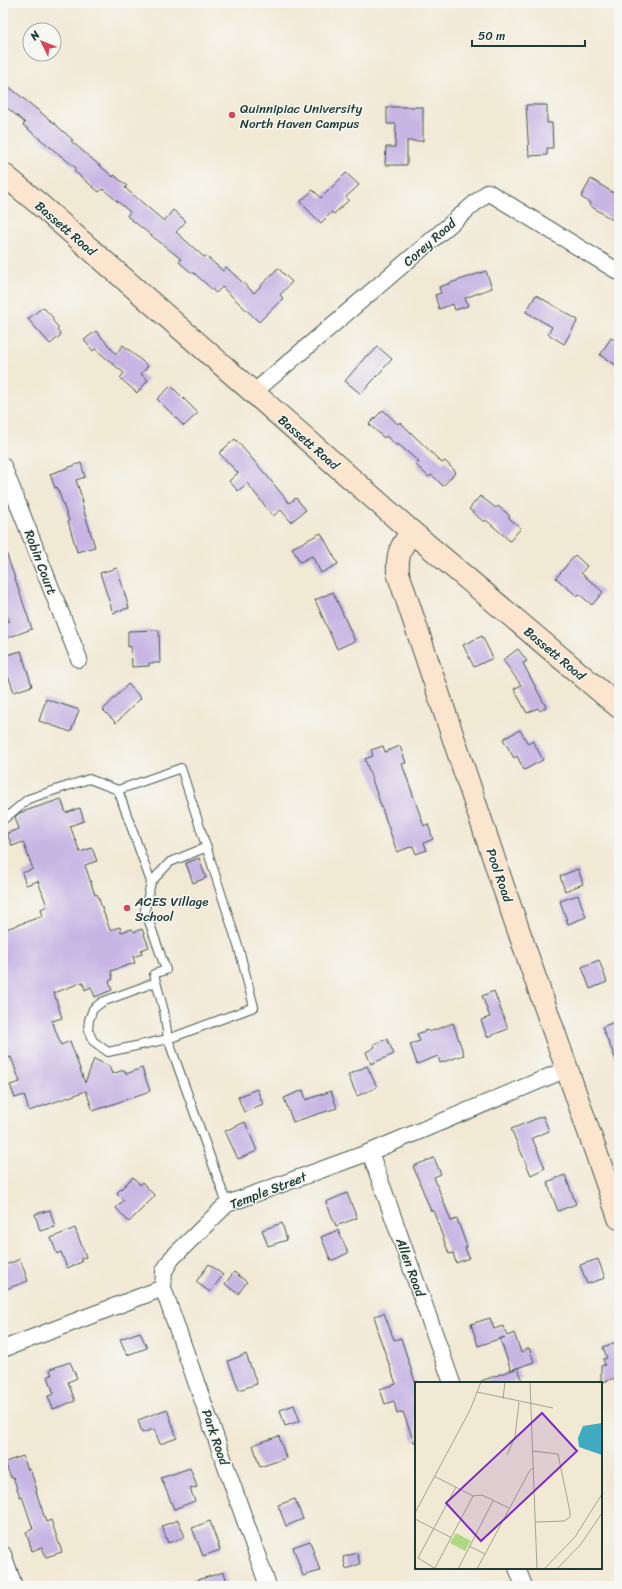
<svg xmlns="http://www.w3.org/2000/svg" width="622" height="1589" viewBox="0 0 622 1589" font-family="Sriracha,sans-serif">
<rect width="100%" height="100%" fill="#f6f6f2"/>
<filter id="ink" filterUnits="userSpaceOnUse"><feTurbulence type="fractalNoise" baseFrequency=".025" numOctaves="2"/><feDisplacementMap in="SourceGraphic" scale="8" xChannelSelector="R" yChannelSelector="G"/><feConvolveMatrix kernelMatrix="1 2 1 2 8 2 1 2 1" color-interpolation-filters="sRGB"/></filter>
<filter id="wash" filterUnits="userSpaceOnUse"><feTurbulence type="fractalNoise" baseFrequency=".012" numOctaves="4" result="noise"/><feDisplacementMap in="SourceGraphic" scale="16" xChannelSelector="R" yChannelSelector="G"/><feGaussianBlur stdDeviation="0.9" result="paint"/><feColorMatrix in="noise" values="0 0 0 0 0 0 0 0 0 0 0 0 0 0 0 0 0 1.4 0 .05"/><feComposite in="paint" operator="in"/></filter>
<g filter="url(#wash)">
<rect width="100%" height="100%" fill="#f2e9d5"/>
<g id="blocks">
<!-- building -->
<g fill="#c8b5e4">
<path d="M3,82L55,124L73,140L71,141L113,177L114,175L127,186L125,188L164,221L173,210L186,221L176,232L204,257L206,256L223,271L226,267L254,293L278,268L292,282L280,295L283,298L259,322L222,287L216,293L194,273H192L179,262L181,259L127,216L130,212L103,189L99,192L74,171L76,168L23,125L25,123L3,104Z"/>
<path d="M526,105H547V123H552L553,148H547V155L529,156Z"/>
<path d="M387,107H423V141H407V165H385L386,147H395L396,124H387Z"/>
<path d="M346,173L359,185L346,197L349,200L334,214L332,212L321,223L300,202L313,190L321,198Z"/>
<path d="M591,179L617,195L615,199L619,202V224L589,205L590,203L581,197Z"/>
<path d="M486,271L492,288L465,298L468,306L455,310L453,304L439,309L435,295L441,293L439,287Z"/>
<path d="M536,295L578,320L564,344L548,334L552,327L526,312Z"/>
<path d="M43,307L54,319L52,320L59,328L57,330L61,335L50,344L28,319Z"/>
<path d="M96,331L116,354L123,345L148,366L141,374L148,380L137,393L120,378L124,373L95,349L93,351L84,340Z"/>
<path d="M611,338L619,343V367L600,355Z"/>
<path d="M378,347L392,359L361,394L345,381L367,355L369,356Z"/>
<path d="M171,386L198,413L184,426L157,399Z"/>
<path d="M383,410L398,424L400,422L442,463L445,461L456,472L443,486L432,475L429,477L416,465L419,462L398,444L397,446L386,436L384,438L369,424Z"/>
<path d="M235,439L268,477L289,503L296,498L306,510L291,522L281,510L273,516L247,483L238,491L229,481L238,473L219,453Z"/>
<path d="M81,463L85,477L76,480L83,501H81L95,547L77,552L68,521H69L57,487L55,488L50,474Z"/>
<path d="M480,496L496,508L498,506L509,515V518L521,528L510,541L486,520L484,522L469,509Z"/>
<path d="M321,533L338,564L321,573L312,556L300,562L292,548Z"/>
<path d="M3,549H5L32,629L7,638L3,626V623L9,621L3,603Z"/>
<path d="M575,555L587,566L581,573L603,592L592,605L579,594L577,596L556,578Z"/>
<path d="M117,568L129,608L113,613L100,573Z"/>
<path d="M333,592L355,641L337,649L315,600Z"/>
<path d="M159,630L160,663H149V666L132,667L131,646L128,647V631Z"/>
<path d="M482,636L493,658L474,667L463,645Z"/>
<path d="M518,649L527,661L523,663L546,707L540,711L538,708L527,713L514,689L521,685L503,660Z"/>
<path d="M21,651L32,686L14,692L9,678L3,680V656Z"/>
<path d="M128,684L141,698L116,723L103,710Z"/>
<path d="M46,699L79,710L71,732L39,721Z"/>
<path d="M520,730L528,744L533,741L543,760L524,770L517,756L514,758L503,739Z"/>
<path d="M383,746L385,752L400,746L406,763L402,764L424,826L428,824L433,839L424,843L427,850L416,854L413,846L397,852L365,759L373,756L371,750Z"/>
<path d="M61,799L66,813L80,808L84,821L70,826L80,852L92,848L97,861L85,865L95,895L97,894L110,930L120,927L121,932L132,929L134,932L142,929L149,947L141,950L142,954L133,957L135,963L111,971L113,979L109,981L112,990L95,997L91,987L85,990L83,982L54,993L62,1018L52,1021L61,1045L70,1041L85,1083L94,1059L109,1066L112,1074L124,1070L126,1074L142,1068L150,1091L93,1111L86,1091L29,1111L24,1095L15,1098L10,1085L20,1082L11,1057L3,1060V1044L6,1043L3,1033V930L43,916L41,909L47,906L38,881L26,885L22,873L33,869L23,842L12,846L7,833L19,829L15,817L19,813Z"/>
<path d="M199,858L206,878L193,883L186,863Z"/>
<path d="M578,869L583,884L565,891L560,876Z"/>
<path d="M578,895L586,917L568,924L560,901Z"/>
<path d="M599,960L607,982L590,989L582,967Z"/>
<path d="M494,991L508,1029L487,1037L481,1020L490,1017L482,996Z"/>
<path d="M619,1020V1067L602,1027Z"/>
<path d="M453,1023L464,1055L440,1063L438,1056L417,1064L410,1044L420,1041L417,1034L428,1030L429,1032Z"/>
<path d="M387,1039L394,1054L371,1064L366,1052L375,1047L374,1044Z"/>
<path d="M367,1066L377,1087L357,1096L348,1075Z"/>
<path d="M257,1089L263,1104L244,1112L238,1097Z"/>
<path d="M303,1090L306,1100L331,1091L337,1108L293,1122L284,1098Z"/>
<path d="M543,1116L549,1131L532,1138L545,1168L531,1175L511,1129Z"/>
<path d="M245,1122L257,1151L238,1159L225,1131Z"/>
<path d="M434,1158L441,1174L434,1177L451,1221L457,1219L467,1247L465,1248L469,1258L456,1263L453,1253L449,1254L433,1210L431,1211L413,1166Z"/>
<path d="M565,1175L576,1204L558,1211L547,1182Z"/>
<path d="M133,1177L140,1185L142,1182L155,1196L129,1222L116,1208L124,1200L117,1193Z"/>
<path d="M347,1193L357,1218L336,1226L326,1202Z"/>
<path d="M50,1210L55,1227L40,1231L35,1214Z"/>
<path d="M282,1223L287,1240L268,1246L262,1230Z"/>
<path d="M75,1228L86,1257L80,1259L82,1262L67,1268L61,1252L57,1254L51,1238Z"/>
<path d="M338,1230L348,1253L331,1261L321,1237Z"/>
<path d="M20,1259L28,1281L6,1289L3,1280V1266Z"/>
<path d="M598,1259L605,1278L587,1284L580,1265Z"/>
<path d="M209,1264L223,1275L210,1292L196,1282Z"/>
<path d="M234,1272L247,1282L238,1294L225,1284Z"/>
<path d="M384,1313L394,1340L401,1338L416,1385V1442H414L403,1412L397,1414L394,1401L385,1404L380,1389L396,1384L377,1330L378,1329L374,1316Z"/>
<path d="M490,1318L494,1329L503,1326L507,1336L514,1333L521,1352L529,1348L534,1362L511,1370L500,1339L505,1337L478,1346L471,1324Z"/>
<path d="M140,1332L147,1348L127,1355L120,1339Z"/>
<path d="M619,1341V1387H617L614,1378L601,1383V1366L605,1365L603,1359L607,1358L603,1347Z"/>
<path d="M246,1354L257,1384L239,1390L228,1361Z"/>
<path d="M70,1362L77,1378L68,1382L75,1401L53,1409L48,1396L54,1394L48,1376L52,1375L50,1369Z"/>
<path d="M518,1368L522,1379L510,1383H481V1381Z"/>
<path d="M294,1405L300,1421L285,1426L280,1410Z"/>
<path d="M167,1409L177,1438L160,1444L154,1429L142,1433L138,1420Z"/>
<path d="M279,1436L286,1458L260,1467L253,1445Z"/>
<path d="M23,1456L28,1470L30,1469L37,1490L36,1491L46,1522L51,1520L62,1552L46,1557L42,1547L32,1551L26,1532L33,1529L22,1496L20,1497L13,1477L11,1478L5,1462Z"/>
<path d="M190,1468L197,1487L190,1489L195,1501L174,1509L161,1478Z"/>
<path d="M295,1499L303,1519L286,1526L278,1505Z"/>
<path d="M178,1520L185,1537L168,1543L162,1526Z"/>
<path d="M210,1521L220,1550L203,1556L192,1528Z"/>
<path d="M310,1541L320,1571L303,1576L293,1547Z"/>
<path d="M357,1553L360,1564L346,1569L343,1557Z"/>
<path d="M224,1572L228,1586H188V1583Z"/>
</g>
</g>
</g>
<g filter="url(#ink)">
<use href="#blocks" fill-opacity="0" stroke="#3f574c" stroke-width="1"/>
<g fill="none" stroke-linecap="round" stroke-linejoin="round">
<!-- lane casing -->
<g stroke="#3f574c" stroke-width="10">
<g id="lane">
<path d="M3,820L28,799L89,779L118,790"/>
<path d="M151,882L170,862L207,847"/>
<path d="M156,982L102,1002L93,1009L89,1020L88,1030L93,1041L108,1052L168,1039L164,1011L154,974L166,970L145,910L151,882L118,790L181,768L239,949L254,1007L168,1039L227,1204"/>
</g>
</g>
<!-- street casing -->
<g stroke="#3f574c" stroke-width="18">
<g id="street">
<path d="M253,393L488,192L619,272"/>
<path d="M3,466L79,659"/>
<path d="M370,1152L452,1383"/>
<path d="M163,1288L268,1586"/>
<path d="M3,1349L163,1288L164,1271L172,1258L227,1204L370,1152L567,1069"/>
<path d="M3,1554L14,1586"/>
<path d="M517,1568L524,1586"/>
</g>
</g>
<!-- secondary casing -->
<g stroke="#3f574c" stroke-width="24">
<g id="secondary">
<path d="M3,174L39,204L412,532L619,707"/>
<path d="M412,532C400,547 397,554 398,573L503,886L619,1218"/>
</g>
</g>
<!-- lane -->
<use href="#lane" stroke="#fff" stroke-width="8"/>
<!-- street -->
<use href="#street" stroke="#fff" stroke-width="16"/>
<!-- secondary -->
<use href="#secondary" stroke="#fce5cf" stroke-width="22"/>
</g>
</g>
<!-- markers -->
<g fill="#d1495b" stroke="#f6f6f2" stroke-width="1.5">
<circle cx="232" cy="115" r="4"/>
<circle cx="127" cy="908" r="4"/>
</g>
<g text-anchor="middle" stroke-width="3" stroke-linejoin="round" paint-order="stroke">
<!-- poi labels -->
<g font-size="13" fill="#1f3d34" stroke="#f6f6f2" text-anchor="start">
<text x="240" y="113">Quinnipiac University<tspan x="240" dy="15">North Haven Campus</tspan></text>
<text x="135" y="906">ACES Village<tspan x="135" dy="15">School</tspan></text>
</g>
<!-- street labels -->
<g font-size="13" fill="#1f3d34" stroke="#f6f6f2">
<text transform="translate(66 228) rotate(41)" y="5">Bassett Road</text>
<text transform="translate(429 242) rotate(-41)" y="5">Corey Road</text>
<text transform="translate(309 442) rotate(41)" y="5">Bassett Road</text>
<text transform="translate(41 562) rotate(69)" y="5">Robin Court</text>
<text transform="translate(555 653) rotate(40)" y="5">Bassett Road</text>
<text transform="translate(500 875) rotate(71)" y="5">Pool Road</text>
<text transform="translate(268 1190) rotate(-21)" y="5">Temple Street</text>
<text transform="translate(411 1267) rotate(70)" y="5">Allen Road</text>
<text transform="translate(216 1437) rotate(71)" y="5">Park Road</text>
</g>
</g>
<!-- overview -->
<g transform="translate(415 1382)">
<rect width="187" height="187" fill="#f2e9d5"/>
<path d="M41,151L56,159L50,169L35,161Z" fill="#add985"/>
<path d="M187,41V73L164,65L163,56L168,44Z" fill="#40aac0"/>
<path fill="none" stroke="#9ea495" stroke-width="1" d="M115,0L122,187M62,10L138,26M88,17L90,0M118,69L143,72L155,130V135L149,139L121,140M92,73L100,55L104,20M19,94L58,114L67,113L94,126M0,131L55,28L66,0M0,137L37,156M54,164L70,172M20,186L58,114M21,187L3,176L41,105M43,187L78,119M62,187L115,88L118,86M129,187L160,155L187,112M142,187L166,162L187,131"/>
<path fill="#7b2cbf" fill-opacity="0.15" stroke="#7b2cbf" stroke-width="2" d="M127,31L162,69L66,159L31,121Z"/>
<rect width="187" height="187" fill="none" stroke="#1f3d34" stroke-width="2"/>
</g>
<!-- margin -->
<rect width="622" height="1589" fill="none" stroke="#f6f6f2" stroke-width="16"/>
<!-- north arrow -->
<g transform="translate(42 42) rotate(313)"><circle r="19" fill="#f6f6f2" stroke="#a0aca6"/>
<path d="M0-3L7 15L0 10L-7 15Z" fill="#d1495b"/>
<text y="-6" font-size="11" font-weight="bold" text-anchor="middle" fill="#1f3d34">N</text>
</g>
<!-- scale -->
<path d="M472 40v6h113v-6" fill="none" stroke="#1f3d34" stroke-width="2"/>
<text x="478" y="40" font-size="12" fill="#1f3d34" stroke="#f6f6f2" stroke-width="3" paint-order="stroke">50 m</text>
</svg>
